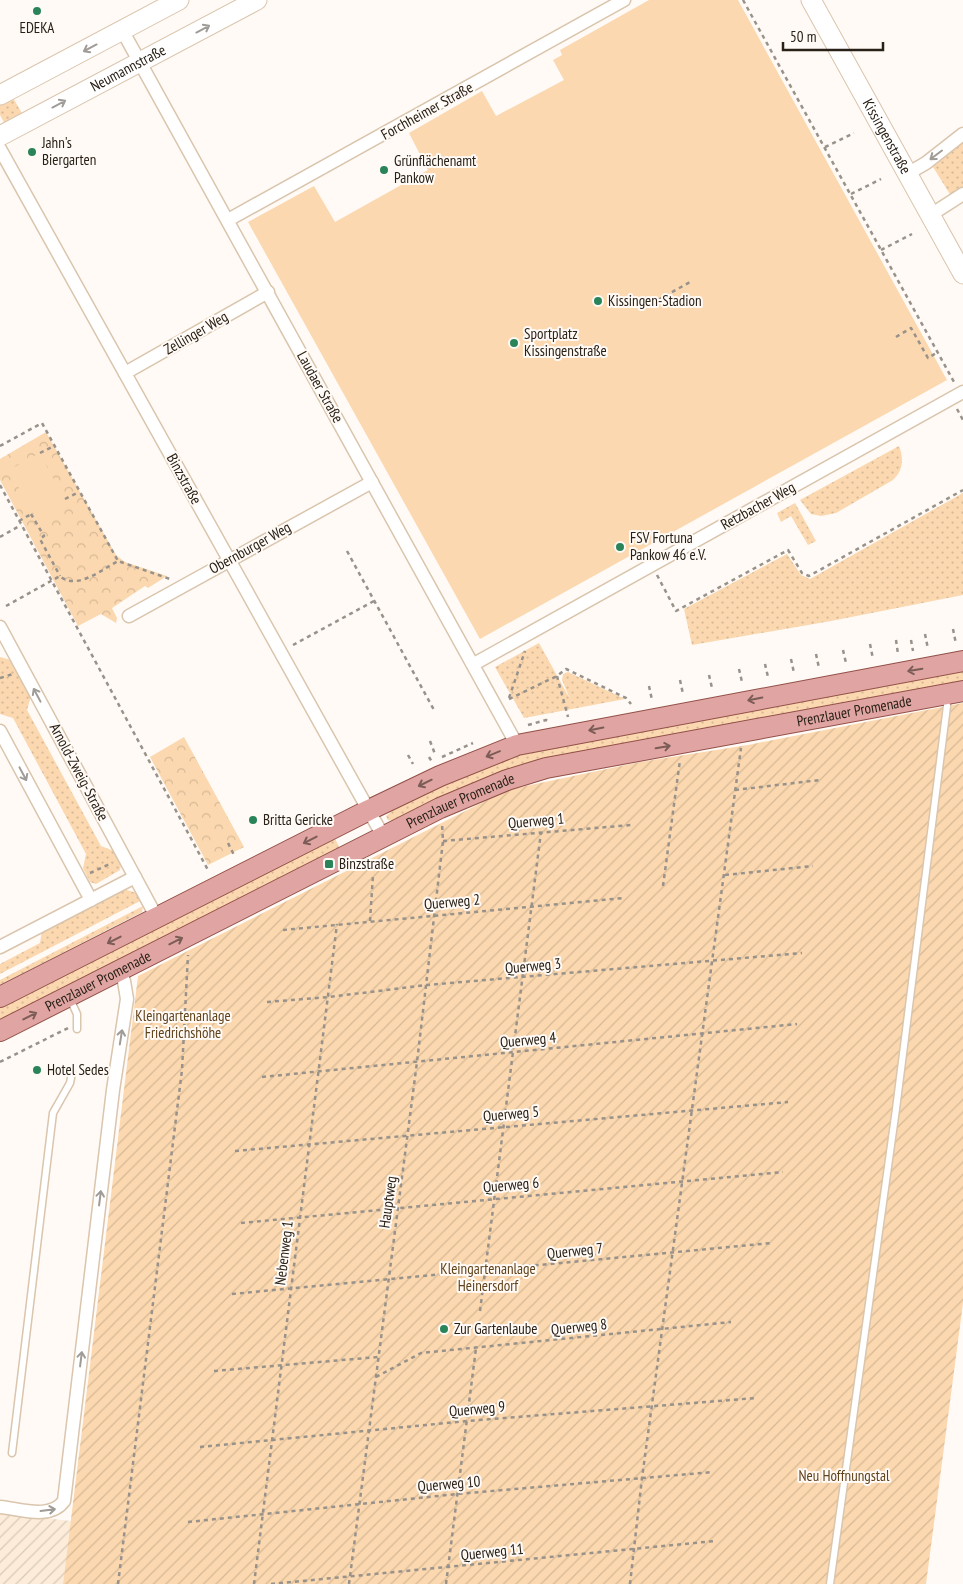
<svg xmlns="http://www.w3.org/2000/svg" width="963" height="1584" viewBox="0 0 963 1584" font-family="'PT Sans Narrow',sans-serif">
<defs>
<pattern id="industrial-furrows" width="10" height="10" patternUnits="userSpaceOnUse" patternTransform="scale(1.25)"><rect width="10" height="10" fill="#fcecd9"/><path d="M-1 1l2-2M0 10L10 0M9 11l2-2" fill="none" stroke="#d8caba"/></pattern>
<pattern id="grass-dots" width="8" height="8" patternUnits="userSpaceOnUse" patternTransform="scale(1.25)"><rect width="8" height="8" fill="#fbd8af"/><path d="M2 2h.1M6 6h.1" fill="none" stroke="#d7b996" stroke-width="1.8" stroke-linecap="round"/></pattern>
<pattern id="park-crowns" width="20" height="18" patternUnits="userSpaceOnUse" patternTransform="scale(1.25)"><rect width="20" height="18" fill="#fbd8af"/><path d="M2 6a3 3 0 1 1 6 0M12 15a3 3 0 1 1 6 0" fill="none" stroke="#d7b996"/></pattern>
<pattern id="garden-furrows" width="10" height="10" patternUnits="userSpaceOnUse" patternTransform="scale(1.25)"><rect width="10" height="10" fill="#fbd8af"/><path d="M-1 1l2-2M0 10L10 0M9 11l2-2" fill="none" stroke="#d7b996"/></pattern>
</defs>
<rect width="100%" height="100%" fill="#fffaf5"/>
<!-- industrial -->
<path fill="url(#industrial-furrows)" d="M0,1513L71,1521L63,1584H0Z"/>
<!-- grass -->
<g fill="url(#grass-dots)">
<path d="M12,96L24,117L6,126L0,115V103Z"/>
<path d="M963,142V188L951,196L933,167Z"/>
<path d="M899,446C904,458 903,471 893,480L836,513L821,516L811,514L800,500Z"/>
<path d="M963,493V595L831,621L692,645L684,609L787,554L801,575L810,579Z"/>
<path d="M795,503L816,541L808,545L791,516L781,522L777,513Z"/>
<path d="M539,643L570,699L562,680L563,674L568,672L625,699L524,718L495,667Z"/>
<path d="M0,657L11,660L31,696L27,710L101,846L114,851L121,864L120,870L96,884L90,882L83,868L86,854L13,718L0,714Z"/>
<path d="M963,667V682L526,767L393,821L388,820L386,816L401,803L526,749Z"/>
<path d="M333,835L341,850L0,1023V1006Z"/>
<path d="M123,889L137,893L142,900L0,974V964L40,943L42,930Z"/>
<path d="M143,906L142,912L0,985V980Z"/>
</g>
<!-- park -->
<g fill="url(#park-crowns)">
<path d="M46,432L116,555L125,562L167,576L148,588L145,586L112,608L117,618L116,623L101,614L78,626L0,480V459Z"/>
<path d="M184,737L244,847L208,865L150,757Z"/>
</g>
<!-- garden -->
<path fill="url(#garden-furrows)" d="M963,703V1303L926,1584H63L138,976L507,790L640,762L748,745Z"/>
<!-- pitch -->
<g fill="#fbd8af">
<path d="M649,0H738L947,380L480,639L248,222L314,186L335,222L428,170L409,133L482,91L496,116L564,80L553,60L562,55L560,50Z"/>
<path d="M40,453L67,505L37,521L9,470Z"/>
</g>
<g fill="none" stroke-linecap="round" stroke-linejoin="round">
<!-- lane casing -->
<g stroke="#dac5ad" stroke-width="9">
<g id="lane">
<path d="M70,999L77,1014V1029"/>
<path d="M12,1453L53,1113L70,1083L72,1073"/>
<path d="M830,1584L896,1109L947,706L946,696"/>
</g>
</g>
<!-- street casing -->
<g stroke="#dac5ad" stroke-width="15">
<g id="street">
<path d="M122,30L517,745"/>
<path d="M0,149L383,836"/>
<path d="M907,174L926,163L963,134"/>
<path d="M929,216L963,194"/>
<path d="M228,220L624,0"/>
<path d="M125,373L268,292"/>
<path d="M129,616L372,482"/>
<path d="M0,627L157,918"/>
<path d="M474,664L963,392"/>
<path d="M0,731L91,900"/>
<path d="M0,947L135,877"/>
<path d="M0,1507C21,1509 50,1520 64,1501L113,1090L127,999L124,981L119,970"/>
</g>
</g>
<!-- secondary casing -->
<g stroke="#dac5ad" stroke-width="21">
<g id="secondary">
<path id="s1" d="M811,0L963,274"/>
<path d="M0,95L179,0"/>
<path id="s2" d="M0,136L257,0"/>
</g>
</g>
<!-- primary casing -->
<g stroke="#925049" stroke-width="22">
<g id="primary">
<path d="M0,997L369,810L440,776L517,745L963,661"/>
<path id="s3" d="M0,1031L440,808L507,780L546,768L963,691"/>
</g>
</g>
<!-- path -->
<g stroke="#98928b" stroke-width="2.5" stroke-dasharray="4 4" stroke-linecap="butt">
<path d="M743,0L954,382"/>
<path d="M825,147L854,133"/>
<path d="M851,194L881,179"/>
<path d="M881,250L912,234"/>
<path d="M658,300L690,282"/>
<path d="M896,337L911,328L928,358L938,352"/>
<path d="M957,409L963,420"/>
<path d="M0,446L42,423L118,561"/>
<path d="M40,453L54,446"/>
<path d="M0,485L208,870"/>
<path d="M65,499L79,492"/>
<path d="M31,514L44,536L40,539L60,576"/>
<path d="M19,521L33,513"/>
<path d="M0,537L21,525"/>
<path d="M347,551L434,710"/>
<path d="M657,575L676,611L788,550L802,573L809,576L963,490"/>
<path d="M6,606L60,576C76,591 103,569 118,561L170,579"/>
<path d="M953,629L956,644"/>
<path d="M925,634L928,649"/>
<path d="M896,640L898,654"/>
<path d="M911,640L913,651"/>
<path d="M870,644L873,659"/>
<path d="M293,645L374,601"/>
<path d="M843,650L846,663"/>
<path d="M816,654L819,668"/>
<path d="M791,659L794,673"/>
<path d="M765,664L768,677"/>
<path d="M739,669L742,682"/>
<path d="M709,675L712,688"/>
<path d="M557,676L568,717"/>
<path d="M0,678L13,674"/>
<path d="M680,680L683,694"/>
<path d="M649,686L652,700"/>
<path d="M509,698L525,651"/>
<path d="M509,699L557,676L566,669L626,698L631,704"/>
<path d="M528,725L546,720L551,721"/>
<path d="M430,741L435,754"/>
<path d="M408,755L413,764"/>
<path d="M429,757L432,762"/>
<path d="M442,757L473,743"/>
<path d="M735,790L820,780"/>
<path d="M443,841L631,825"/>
<path d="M228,843L235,857"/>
<path d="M90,873L112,863"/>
<path d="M725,875L813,866"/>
<path d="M663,886L680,760"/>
<path d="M370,921L373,875"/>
<path d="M283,930L623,898"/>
<path d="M267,1002L329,997L427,985L802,953"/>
<path d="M0,1062L68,1028"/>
<path d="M262,1077L797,1024"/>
<path d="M235,1151L788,1102"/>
<path d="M241,1223L783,1172"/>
<path d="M232,1294L772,1243"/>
<path d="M480,1311L541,832"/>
<path d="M214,1371L378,1357"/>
<path d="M376,1377L421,1353L731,1322"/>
<path d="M200,1447L467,1421L756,1398"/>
<path d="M188,1522L457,1494L713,1472"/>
<path d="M118,1584L182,1070L188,955"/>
<path d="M254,1584L337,924"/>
<path d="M271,1584L715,1541"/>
<path d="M349,1584L417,1062L443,841L442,824"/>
<path d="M446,1584L476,1348"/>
<path d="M630,1584L642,1478L741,748"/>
</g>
<!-- lane -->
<use href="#lane" stroke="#fff" stroke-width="6"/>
<!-- street -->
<use href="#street" stroke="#fff" stroke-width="12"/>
<!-- secondary -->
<use href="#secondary" stroke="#fff" stroke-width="19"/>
<!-- primary -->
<use href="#primary" stroke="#e0a5a2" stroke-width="20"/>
</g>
<!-- one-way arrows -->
<defs><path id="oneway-shaft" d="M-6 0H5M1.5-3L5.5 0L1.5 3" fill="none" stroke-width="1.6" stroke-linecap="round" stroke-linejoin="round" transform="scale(1.25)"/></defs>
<g stroke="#9f9b97">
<use href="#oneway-shaft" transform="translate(203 29) rotate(-28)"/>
<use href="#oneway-shaft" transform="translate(90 48) rotate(152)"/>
<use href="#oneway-shaft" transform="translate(59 104) rotate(-28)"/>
<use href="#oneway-shaft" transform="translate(936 155) rotate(143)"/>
<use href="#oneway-shaft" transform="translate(37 695) rotate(-118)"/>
<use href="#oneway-shaft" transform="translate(23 774) rotate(62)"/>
<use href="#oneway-shaft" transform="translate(121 1037) rotate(-81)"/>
<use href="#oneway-shaft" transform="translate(100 1198) rotate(-83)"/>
<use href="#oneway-shaft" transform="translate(81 1359) rotate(-83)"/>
<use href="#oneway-shaft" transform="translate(48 1510) rotate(-7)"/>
</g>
<g stroke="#7b5c56">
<use href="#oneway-shaft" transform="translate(915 670) rotate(170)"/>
<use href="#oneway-shaft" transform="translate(755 699) rotate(169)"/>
<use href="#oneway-shaft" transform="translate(596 729) rotate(169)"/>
<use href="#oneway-shaft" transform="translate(663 747) rotate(-10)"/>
<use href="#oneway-shaft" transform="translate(493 754) rotate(158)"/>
<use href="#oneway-shaft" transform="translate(425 783) rotate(154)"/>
<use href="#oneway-shaft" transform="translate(310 840) rotate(153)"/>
<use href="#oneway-shaft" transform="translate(114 940) rotate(153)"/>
<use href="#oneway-shaft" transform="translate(176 941) rotate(-27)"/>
<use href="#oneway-shaft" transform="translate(30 1016) rotate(-27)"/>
</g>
<!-- markers -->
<g fill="#2a845a" stroke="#fffaf5" stroke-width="2">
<circle cx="37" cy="11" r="5"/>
<circle cx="32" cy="152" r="5"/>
<circle cx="384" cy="170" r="5"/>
<circle cx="598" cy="301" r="5"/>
<circle cx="514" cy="343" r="5"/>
<circle cx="620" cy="547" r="5"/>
<circle cx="253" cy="820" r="5"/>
<rect x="324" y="859" width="10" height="10" rx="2.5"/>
<circle cx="37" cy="1070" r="5"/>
<circle cx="444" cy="1329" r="5"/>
</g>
<g text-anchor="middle" stroke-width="4" stroke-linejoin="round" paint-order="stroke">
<!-- poi labels -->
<g font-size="15" fill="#292118" stroke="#fffaf5" text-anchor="start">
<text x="37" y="33" text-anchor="middle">EDEKA</text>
<text x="42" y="148">Jahn's<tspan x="42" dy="17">Biergarten</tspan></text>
<text x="394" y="166">Grünflächenamt<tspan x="394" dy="17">Pankow</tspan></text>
<text x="608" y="306">Kissingen-Stadion</text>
<text x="524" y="339">Sportplatz<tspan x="524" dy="17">Kissingenstraße</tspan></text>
<text x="630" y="543">FSV Fortuna<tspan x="630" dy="17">Pankow 46 e.V.</tspan></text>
<text x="263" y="825">Britta Gericke</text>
<text x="339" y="869">Binzstraße</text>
<text x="47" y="1075">Hotel Sedes</text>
<text x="454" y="1334">Zur Gartenlaube</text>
</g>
<!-- street labels -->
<g font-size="15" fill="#292118" stroke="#fffaf5">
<text dy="5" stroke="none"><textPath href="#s2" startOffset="145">Neumannstraße</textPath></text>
<text transform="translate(427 111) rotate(-29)" y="5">Forchheimer Straße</text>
<text dy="5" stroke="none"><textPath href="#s1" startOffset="156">Kissingenstraße</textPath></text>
<text transform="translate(196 333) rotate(-30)" y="5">Zellinger Weg</text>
<text transform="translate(320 387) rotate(61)" y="5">Laudaer Straße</text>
<text transform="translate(184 479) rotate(61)" y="5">Binzstraße</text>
<text transform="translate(758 506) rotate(-29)" y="5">Retzbacher Weg</text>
<text transform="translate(250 548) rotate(-29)" y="5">Obernburger Weg</text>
<text dy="5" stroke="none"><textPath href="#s3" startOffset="920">Prenzlauer Promenade</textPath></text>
<text transform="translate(79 772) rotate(62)" y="5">Arnold-Zweig-Straße</text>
<text dy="5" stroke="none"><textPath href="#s3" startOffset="515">Prenzlauer Promenade</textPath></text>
<text transform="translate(536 821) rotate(-5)" y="5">Querweg 1</text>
<text transform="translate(452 902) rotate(-5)" y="5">Querweg 2</text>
<text transform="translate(533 966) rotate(-5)" y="5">Querweg 3</text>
<text dy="5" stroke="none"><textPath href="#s3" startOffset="110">Prenzlauer Promenade</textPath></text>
<text transform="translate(528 1040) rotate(-5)" y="5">Querweg 4</text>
<text transform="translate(511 1114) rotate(-5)" y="5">Querweg 5</text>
<text transform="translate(511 1185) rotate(-5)" y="5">Querweg 6</text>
<text transform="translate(388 1202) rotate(-82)" y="5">Hauptweg</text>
<text transform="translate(575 1251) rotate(-6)" y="5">Querweg 7</text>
<text transform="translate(284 1253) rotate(-83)" y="5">Nebenweg 1</text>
<text transform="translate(579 1327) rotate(-6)" y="5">Querweg 8</text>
<text transform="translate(477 1409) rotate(-5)" y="5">Querweg 9</text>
<text transform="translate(449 1484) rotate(-5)" y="5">Querweg 10</text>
<text transform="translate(492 1552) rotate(-6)" y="5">Querweg 11</text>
</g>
<!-- park labels -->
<g font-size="15" fill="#60421b" stroke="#fffaf5">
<text x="183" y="1021">Kleingartenanlage<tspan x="183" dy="17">Friedrichshöhe</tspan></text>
<text x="488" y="1274">Kleingartenanlage<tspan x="488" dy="17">Heinersdorf</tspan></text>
<text x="844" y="1481">Neu Hoffnungstal</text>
</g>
</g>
<!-- scale -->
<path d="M783 42v8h100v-8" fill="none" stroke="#292118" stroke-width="2.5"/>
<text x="790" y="42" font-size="15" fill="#292118" stroke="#fffaf5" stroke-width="4" paint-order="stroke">50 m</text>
</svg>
